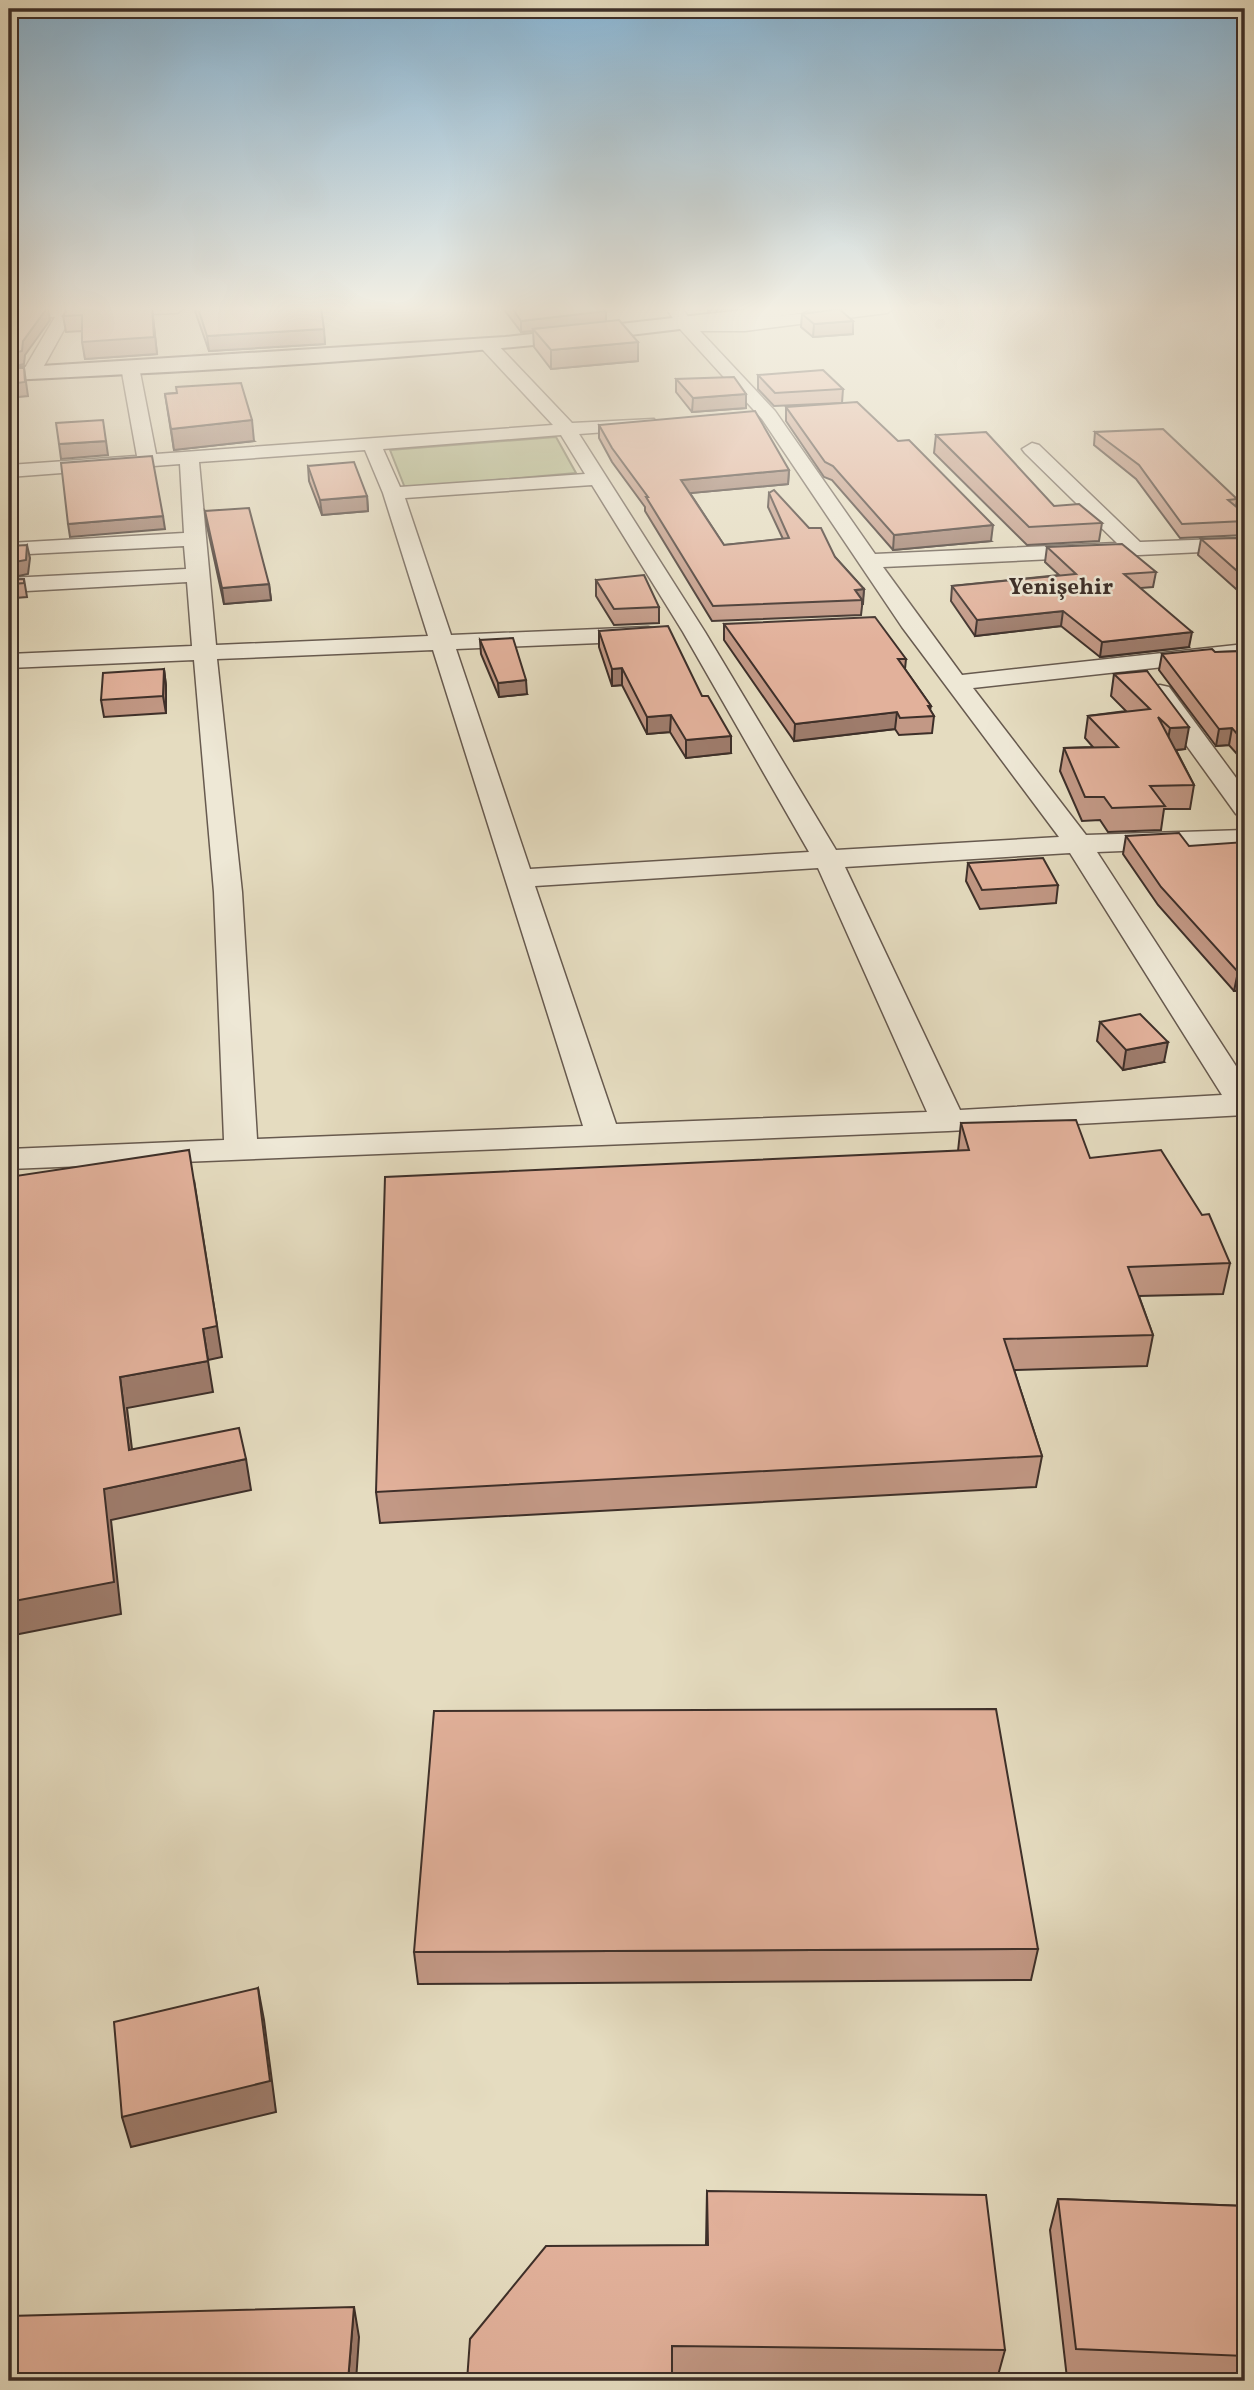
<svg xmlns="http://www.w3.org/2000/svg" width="1254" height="2390" viewBox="0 0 1254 2390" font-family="Vollkorn,serif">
<rect width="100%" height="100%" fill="#e5dcc0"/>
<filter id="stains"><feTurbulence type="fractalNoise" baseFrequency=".00286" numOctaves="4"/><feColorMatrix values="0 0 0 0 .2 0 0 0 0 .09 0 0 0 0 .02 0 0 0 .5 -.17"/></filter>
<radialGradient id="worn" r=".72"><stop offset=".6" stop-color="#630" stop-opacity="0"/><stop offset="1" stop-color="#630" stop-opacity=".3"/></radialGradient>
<!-- green -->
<path fill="#b6c091" stroke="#7a785d" stroke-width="2" d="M556,437L576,473L405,488L390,450Z"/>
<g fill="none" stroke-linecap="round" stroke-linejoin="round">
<!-- street casing -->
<g stroke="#675a4f" stroke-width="3">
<g id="street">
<path d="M185,308L177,313L71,317L40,373L31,378L22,373L55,317L9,319V309Z"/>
<path d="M666,308H682L691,321C759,321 826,308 895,308L887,313L745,331H700L775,411L875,554L1117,543L1025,453L1022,449L1032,443L1039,445L1140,542L1245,538V550L883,567L962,675L1245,644V658L973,688L1086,835L1245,830V846L1097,852L1245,1080V1115L948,1131L9,1169V1149L224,1140L214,892L194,660L9,668V654L192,646L187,582L9,592V578L186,569L184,546L9,555V543L184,533L180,464L9,477V465L137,456L121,367L124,363L130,362L139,367L156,454L553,425L483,350L481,346L489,341L495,342L572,423L654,419L656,423L647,429L579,434L705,632L836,850L1059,837L902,627L762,419L680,329ZM561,435L585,474L400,487L383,449ZM365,450L383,493L428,636L216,645L199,462ZM592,485L683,632L809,852L530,869L456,649L648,641L656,639L660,634L656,629L648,627L451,635L405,498ZM433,650L583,1126L257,1139L242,892L217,659ZM1070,853L1222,1095L960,1110L845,867ZM818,868L927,1112L616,1124L535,886Z"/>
<path d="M1160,685L1169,687L1245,790V816L1236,814L1148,692L1151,687Z"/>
</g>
</g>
<!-- secondary casing -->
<g stroke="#3d2f29" stroke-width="4">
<path id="secondary" d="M761,308H810L801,313C539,351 273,368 9,380V368L505,337Z"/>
</g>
<!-- street -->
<use href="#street" fill="#eee8d6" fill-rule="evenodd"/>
<!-- secondary -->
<use href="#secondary" fill="#eee8d6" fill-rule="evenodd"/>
</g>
<!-- wall -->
<g fill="#c29885" stroke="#3d2f29" stroke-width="2">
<path d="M152,308L157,354L85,359L82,331L66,332L63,316Z"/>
<path d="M194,308H321L325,344L209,351Z"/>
<path d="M503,308H603L606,321L638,342V361L551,369L534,347L533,331L521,332Z"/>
<path d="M802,314L853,321V334L813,337L801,327Z"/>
<path d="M758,375L843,389L842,403L774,406L758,389Z"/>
<path d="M676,379L746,394V408L692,412L676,392Z"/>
<path d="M177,393L254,441L174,450L165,394Z"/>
<path d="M786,407L991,541L893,550L832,480L824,477L786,421Z"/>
<path d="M599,425L789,470L788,484L690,493L724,545L783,539L768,507L769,493L835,557L864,589L861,615L712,621L645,511V507L612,462L599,438Z"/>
<path d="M1095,432L1237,499L1236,506L1245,514V535L1180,538L1136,479L1094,445Z"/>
<path d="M936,435L1054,506L1102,523L1099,541L1027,545L934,453Z"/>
<path d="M308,466L367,496L368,511L322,515L309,481Z"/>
<path d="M205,511L269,584L271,600L224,604L207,526Z"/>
<path d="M1201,539L1245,544V597L1198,555Z"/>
<path d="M1047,547L1156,572L1153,587L1140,588L1189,647L1100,657L1061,626L975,636L951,601L952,586L1059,575L1045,562Z"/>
<path d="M24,579L27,597L15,598L9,580Z"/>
<path d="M596,580L659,607V623L614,625L596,596Z"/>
<path d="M724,624L906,659L905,669L931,706L930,710L934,716L932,733L899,735L895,729L794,741L724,640Z"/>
<path d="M599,631L702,696L731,753L686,758L670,732L647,734L622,685L612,686L599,647Z"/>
<path d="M480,640L527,694L499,697L481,654Z"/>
<path d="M1245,651V763L1229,745L1216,746L1159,670L1162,654Z"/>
<path d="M164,669L166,686V713L104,717L101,700Z"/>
<path d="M1147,671L1185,749L1176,750L1194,785L1190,809H1164L1161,830L1108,832L1100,820L1082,821L1060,771L1064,748L1093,747L1085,738L1088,716L1126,711L1111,696L1114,674Z"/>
<path d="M1126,836L1189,846L1245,990L1234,991L1158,905L1123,854Z"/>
<path d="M968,863L1058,885L1056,903L980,909L966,881Z"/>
<path d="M1100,1022L1164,1062L1123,1070L1097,1041Z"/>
<path d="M961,1123L1090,1158L1230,1263L1223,1294L1139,1296L1153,1335L1147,1366L1014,1370L1042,1456L1036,1487L380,1523L376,1492L958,1151Z"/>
<path d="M1038,1949L1031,1980L418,1984L414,1952Z"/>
<path d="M707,2191L1005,2350L997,2379L672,2375L467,2381L706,2245Z"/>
<path d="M1058,2199L1245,2206V2381H1142L1067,2378L1050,2230Z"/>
</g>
<!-- shaded-wall -->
<g fill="#9e7c6c" stroke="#3d2f29" stroke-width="2">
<path d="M47,308H48L50,320L25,355L24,364L9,368V354L23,341Z"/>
<path d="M152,308L157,354L85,359L82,342Z"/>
<path d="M708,308H736L708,311Z"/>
<path d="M606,311V323L533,329V331L521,332V321Z"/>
<path d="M853,321V334L813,337L814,324Z"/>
<path d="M324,329L325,344L209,351L207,336Z"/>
<path d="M638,342V361L551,369V350Z"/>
<path d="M24,368L28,396L9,398V384Z"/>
<path d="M746,394V408L692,412L693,398Z"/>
<path d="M252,420L254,441L174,450L171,429Z"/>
<path d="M106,441L108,455L61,459L59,444Z"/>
<path d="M789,470L788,484L681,494V480Z"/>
<path d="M367,496L368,511L322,515L320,500Z"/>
<path d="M163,516L165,529L70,537L68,524Z"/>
<path d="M993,525L991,541L893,550L894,535Z"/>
<path d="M27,545L30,558L28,574L9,578V563Z"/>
<path d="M13,584L15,598L9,639V607Z"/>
<path d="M269,584L271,600L224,604L222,588Z"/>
<path d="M864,589L863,604H862V600L855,590Z"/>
<path d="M1063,611L1061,626L975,636L977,620Z"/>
<path d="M1192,632L1189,647L1100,657L1102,642Z"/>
<path d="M622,668V685L612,686V669Z"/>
<path d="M164,669L166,686V713L163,696Z"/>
<path d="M526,680L527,694L499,697L498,683Z"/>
<path d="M897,712L895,729L794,741L795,724Z"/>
<path d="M671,715L670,732L647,734V717Z"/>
<path d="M1189,727L1185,749L1166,751L1170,728Z"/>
<path d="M1232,728L1229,745L1216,746L1219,729Z"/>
<path d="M731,736V753L686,758V740Z"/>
<path d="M1245,971V990L1234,991L1238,972Z"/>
<path d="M1168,1042L1164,1062L1123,1070L1126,1050Z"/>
<path d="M194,1180L222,1357L208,1360L203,1329Z"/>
<path d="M208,1361L213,1392L127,1408L136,1482L129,1450L120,1377Z"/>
<path d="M246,1459L251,1490L111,1520L121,1614L9,1636V1602L104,1489Z"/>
<path d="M258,1988L264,2020L276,2112L131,2147L122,2117Z"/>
<path d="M354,2307L359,2337L356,2381H348Z"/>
</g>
<!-- building -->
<g fill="#e2b19b" stroke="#3d2f29" stroke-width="2">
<path d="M47,308L23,341L22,351L9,354V309Z"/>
<path d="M67,308H152L154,337L82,342V315L63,316Z"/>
<path d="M198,308H321L324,329L207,336Z"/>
<path d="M512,308H603L606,311L521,321Z"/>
<path d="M839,309L853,321L814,324L802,314Z"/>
<path d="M619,320L638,342L551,350L533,329Z"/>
<path d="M9,368H24L25,382L9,384Z"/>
<path d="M823,370L843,389L775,393L758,375Z"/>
<path d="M734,377L746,394L693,398L676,379Z"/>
<path d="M241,383L252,420L171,429L165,394L177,393L176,387Z"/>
<path d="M857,402L898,441L909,440L993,525L894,535L833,466L825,462L786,407Z"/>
<path d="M755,411L789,470L681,480L724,545L789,538L769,493L774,490L809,528H821L835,557L864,589L855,590L862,600L713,606L646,497H648L612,448L599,425Z"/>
<path d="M103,420L106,441L59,444L56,423Z"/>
<path d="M1163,429L1237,499L1228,500L1245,514V521L1182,524L1139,465L1095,432Z"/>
<path d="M986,432L1054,506L1079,504L1102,523L1029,527L936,435Z"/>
<path d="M152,456L163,516L68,524L61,463Z"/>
<path d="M354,462L367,496L320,500L308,466Z"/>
<path d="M249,508L269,584L222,588L205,511Z"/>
<path d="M1237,538L1245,544V578L1201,539Z"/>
<path d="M1122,544L1156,572L1124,574L1192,632L1102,642L1063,611L977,620L952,586L1076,574L1047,547Z"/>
<path d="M27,545L26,560L9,563V546Z"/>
<path d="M644,575L659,607L614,609L596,580Z"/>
<path d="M24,579V583L13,584L9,607V580Z"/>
<path d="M875,617L906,659H898L931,706H928L934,716L900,718L897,712L795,724L724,624Z"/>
<path d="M668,626L702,696H708L731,736L686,740L671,715L647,717L622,668L612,669L599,631Z"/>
<path d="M513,638L526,680L498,683L480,640Z"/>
<path d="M1212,649L1215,652L1245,651V743L1232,728L1219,729L1162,654Z"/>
<path d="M164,669L163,696L101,700L103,673Z"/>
<path d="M1147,671L1189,727L1170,728L1158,717L1194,785L1150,786L1165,806L1112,808L1104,797H1085L1064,748L1118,747L1088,716L1150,709L1114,674Z"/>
<path d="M1179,833L1189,846L1245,842V971L1238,972L1161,887L1126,836Z"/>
<path d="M1043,858L1058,885L982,890L968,863Z"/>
<path d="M1140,1014L1168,1042L1126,1050L1100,1022Z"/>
<path d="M1076,1120L1090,1158L1161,1150L1202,1215L1209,1214L1230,1263L1128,1267L1153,1335L1004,1339L1042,1456L376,1492L385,1177L969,1150L961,1123Z"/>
<path d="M189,1150L217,1326L203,1329L208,1361L120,1377L129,1450L239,1428L246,1459L104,1489L114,1582L9,1602V1177Z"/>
<path d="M996,1709L1038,1949L414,1952L434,1711Z"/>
<path d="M258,1988L270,2081L122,2117L114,2022Z"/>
<path d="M707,2191L986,2195L1005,2350L672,2346V2381H467L470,2339L546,2246L708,2245Z"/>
<path d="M1058,2199L1245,2206V2356L1076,2349Z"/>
<path d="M354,2307L348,2381H9V2316Z"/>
</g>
<!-- sky -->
<linearGradient id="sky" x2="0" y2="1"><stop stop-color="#88b6d6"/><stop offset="0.48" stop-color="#f3efe3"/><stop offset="1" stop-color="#f3efe3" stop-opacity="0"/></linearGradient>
<rect width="1254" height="643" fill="url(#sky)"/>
<g text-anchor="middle" stroke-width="5" stroke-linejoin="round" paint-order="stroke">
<!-- far-district labels -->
<g font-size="23" font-weight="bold" fill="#3d2f29" stroke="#eee8d6">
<text x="1061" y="594">Yenişehir</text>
</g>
</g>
<!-- margin -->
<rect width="1254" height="2390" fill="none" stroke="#e5dcc0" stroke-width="35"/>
<rect x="10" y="10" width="1233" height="2369" fill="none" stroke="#3d2f29" stroke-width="3.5"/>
<rect x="18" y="18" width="1219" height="2355" fill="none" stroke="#3d2f29" stroke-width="2"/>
<rect width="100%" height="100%" filter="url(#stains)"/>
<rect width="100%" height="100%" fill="url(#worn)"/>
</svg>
